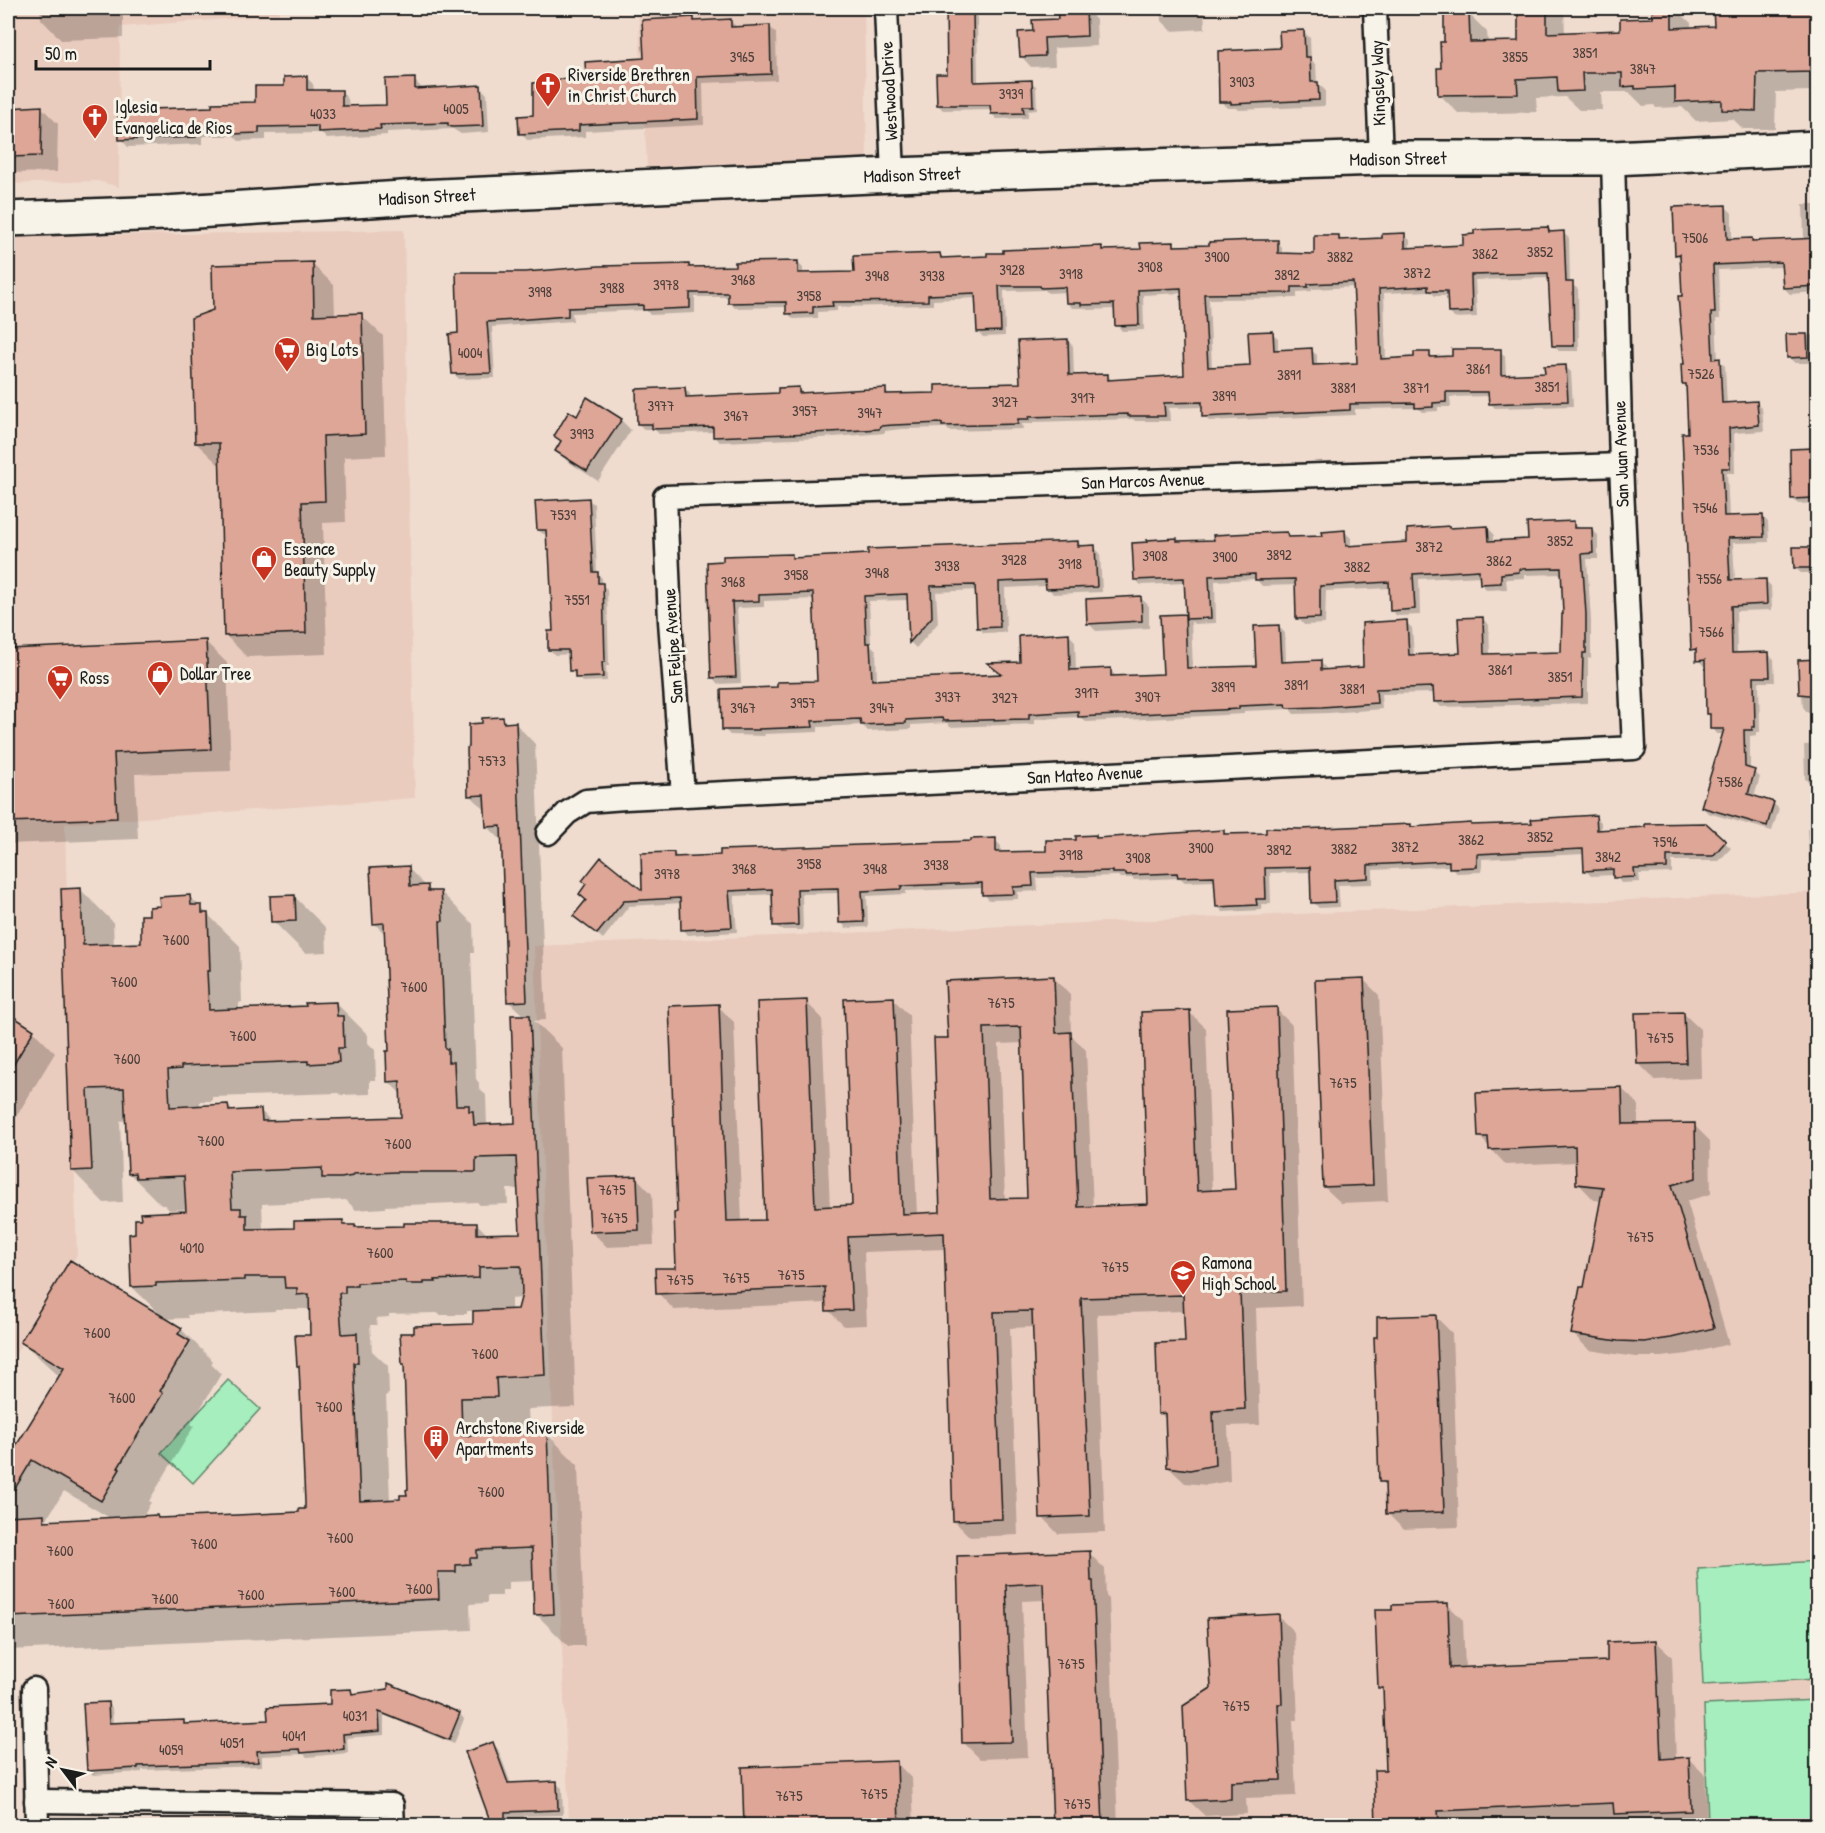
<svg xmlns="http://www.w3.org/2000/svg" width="1825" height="1833" viewBox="0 0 1825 1833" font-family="'Patrick Hand',sans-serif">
<rect width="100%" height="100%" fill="#efdccf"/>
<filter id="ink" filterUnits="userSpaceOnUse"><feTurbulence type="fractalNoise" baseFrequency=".0167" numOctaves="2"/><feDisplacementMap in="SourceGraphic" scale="12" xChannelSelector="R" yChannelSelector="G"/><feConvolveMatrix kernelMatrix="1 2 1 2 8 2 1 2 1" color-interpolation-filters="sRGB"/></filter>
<g filter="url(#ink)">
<!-- built -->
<g fill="#eaccbe">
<path d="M8,8H279V15L120,27L119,187L97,181L8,184Z"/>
<path d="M354,8H418L419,14L354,15Z"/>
<path d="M638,8H864L867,157L647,167Z"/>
<path d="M404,230L415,798L65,824L77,1255L8,1366V237Z"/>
<path d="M1817,892V1825H569L534,946Z"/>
</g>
<!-- green -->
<g fill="#a6eebd" stroke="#61856c" stroke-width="1.5">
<path d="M228,1380L260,1409L193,1483L161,1453Z"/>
<path d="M1817,1561V1679L1703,1685L1698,1569Z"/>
<path d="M1817,1700V1825H1708L1704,1705Z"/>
</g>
<!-- shadow -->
<g fill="#0003" fill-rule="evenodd">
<path d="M40,8H123V38L61,40L41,19Z"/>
<path d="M947,8H991L992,14L977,15L978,83L1031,82L1036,86L1037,110L1028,111V118L997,119L992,114V109L943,110L938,105L948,76Z"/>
<path d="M1058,8H1088V11L1096,20L1097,46L1054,48L1055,66L1031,67L1021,56L1035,32L1058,21Z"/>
<path d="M1161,8H1204L1205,29L1172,31L1162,21Z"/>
<path d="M1519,8H1564L1565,34L1622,31L1654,19V8H1675L1691,23V29L1715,28V8H1818V96L1812,91L1776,92L1775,129H1743L1733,119L1696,121L1682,107L1656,108L1654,105L1643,106L1629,92H1601L1602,110H1579L1565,97L1536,98L1537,112L1459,114L1439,94L1446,43L1468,13L1487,32L1488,43L1520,42Z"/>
<path d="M693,19L697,22L730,21L738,28L769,26L776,33L777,80L703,83L704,125L585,131V137L527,140L521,133L535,117L587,79L645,60Z"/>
<path d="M1303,31L1310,38L1311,61L1316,65L1317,83L1325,90V106L1239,110L1237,108H1228L1221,101Z"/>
<path d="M306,77L313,84L314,91H341L348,99L349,107L387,106L414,80L421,87V90L480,87L487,94L489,132L461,134L453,129L387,132V135L327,139L321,133L266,134V140L239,141L234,136H203V144L128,147L121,139L213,108L257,103Z"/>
<path d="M41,107L58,124L57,172L8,173V109Z"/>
<path d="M1803,204H1818V503L1798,504L1792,498V451L1815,450L1814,415H1817L1816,363H1795L1789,358L1788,336L1817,335L1816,292L1790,294L1784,288L1783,267L1718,270L1720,319H1716L1718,360L1725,366L1727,405L1757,403L1762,408L1764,431L1734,433L1735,473H1727L1729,517H1763L1768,522L1769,542L1733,543L1735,582L1765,580L1771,586L1772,610L1736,611L1737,654H1768L1774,659L1775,682H1759L1760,732H1757V735L1750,736V770L1760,777L1754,797L1773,803L1779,809L1772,831L1708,813L1702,807L1724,734H1717L1712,729L1711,717L1708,713L1707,666H1704L1698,660L1697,654L1693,649L1688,388L1683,383L1685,366L1682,260L1676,254L1726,207L1732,213V240L1751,239L1754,242L1804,240Z"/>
<path d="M1548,228L1553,233H1563L1569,238L1570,283L1578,289L1579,351H1559L1554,346L1550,278L1475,280L1477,317L1454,318L1449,312V296H1435L1430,291L1384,293L1386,360L1416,359L1429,353L1434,358L1500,351L1505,356L1506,376L1546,374L1565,366L1571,372L1573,406L1495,408L1490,403V396L1450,397L1451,407H1438V411L1422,412L1418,408L1355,409V415L1209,421L1204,416L1203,407L1169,408L1170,421H1135L1133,419L1033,422V424H1022L1023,429L949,431L946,428L901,429L885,431V433L821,438L720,442L714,437V432L659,434L654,429H644L638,424L685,388L690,394V398L780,395L798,388L804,394L885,390L891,396L937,395L1021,385L1067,340L1073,346L1074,377L1107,375L1113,381L1185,377L1182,293L1143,295L1144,330L1122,331L1117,325L1116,309L1088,310L1085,308H1072L1067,302V292L1048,293L1045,290L1004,291L1005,336L983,337L978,332L977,298L933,300V305L837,307V311L818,312V318L793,319L788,313L787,307L735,308L729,302V297H695V313L650,315L646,310L572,313L573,321L492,327L495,378L459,379L454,374L459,335L525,273L689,265L692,269L797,262L803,268V275L855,273L940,254L945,260L1101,248L1105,252L1142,250L1174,244L1178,248L1277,241L1282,247V255H1316L1338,236L1343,241L1384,240L1404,235L1410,240V249L1465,247ZM1355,287L1359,365L1317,366V355L1311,350L1278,351V338L1272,333L1251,367L1212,369L1209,299L1297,298V292L1312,291V289Z"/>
<path d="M312,264L334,285L335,315H361L383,336L386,455L344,457L346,522L323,523L327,654L247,657L225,635L221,464H218L196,443L215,311Z"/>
<path d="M577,418L621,420L631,430L598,481L567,461L557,451L562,442L556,436Z"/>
<path d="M589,500L594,504L597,573L602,578V585L607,589L609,666H606L607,681L582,682L571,671L570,654L555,655L550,650L554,632L550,551L547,534H543L538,530Z"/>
<path d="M1574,523L1580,529H1591L1598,535V559H1587L1591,621V659L1588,658V703L1441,707L1435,701V693L1381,694L1382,709L1329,713L1294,714L1290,709L1244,711V714L1086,722L1080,717L1035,719V724L950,727L947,723L911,725V729L868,731L862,725L818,727V732L764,734L765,736L730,735L724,729L779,689L819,682L815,599L764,601V607L737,608L741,683L718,684L712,677L708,563L791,555L795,559L1078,542L1083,547H1094L1100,553L1102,592L1053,594L1047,586L1005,588L1006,632L984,633L978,627L977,590L936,592L938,623L916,648L910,642L909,600L869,601L871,645L876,650L877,682L1004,676L1069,635L1075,641L1076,671L1110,670L1116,676H1165L1184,615L1188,619L1186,583L1141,585L1135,579L1177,540L1180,543L1215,541L1287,534L1292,539L1324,537L1345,532L1351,538V547L1409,544L1488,528L1494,534V542L1529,540ZM1563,574L1565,615L1563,653L1490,655L1489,625L1483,619L1461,655L1414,656L1412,628L1406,622L1365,668L1326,671V668L1320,662L1286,663L1285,633L1279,627L1258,667L1193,670L1191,621L1194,624L1216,623L1215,581L1256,579L1262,586L1297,585L1298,618L1304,625L1325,624L1326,591L1390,588L1391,610L1397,616L1420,615L1419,579L1481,576V584L1487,590L1507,589L1506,579L1525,578V575Z"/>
<path d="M1818,547V573H1801L1795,568Z"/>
<path d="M1141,598L1149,606V628L1096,631L1088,623Z"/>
<path d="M206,642L227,663L231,771L135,774L138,839L8,844V650Z"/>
<path d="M1818,660V712L1808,713L1803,707L1802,696L1800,693Z"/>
<path d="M503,719L508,724H516L535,744L546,1020L534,1021L562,1048L576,1407L528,1409L529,1428L492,1430V1436L546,1433L578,1465L585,1646H568L536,1614L534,1581L508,1582V1590H502V1596H487V1603L470,1604L471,1630L8,1650V1526H17L8,1516V1463L60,1377L22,1342L162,1316L132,1287L188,1213V1209L169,1210L165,1205H161L129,1173L127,1120L120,1121L123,1202L104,1203L72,1170L81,890L113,922L114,946L143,944L150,916L161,908L190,897L240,946L242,1002L239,1003V1010L307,1007L336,1003L368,1035V1043L375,1050L376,1080H370V1094L341,1095L339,1093L212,1097V1101H200V1107L228,1106L234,1112L261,1111L272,1122L403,1118L402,1095L389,1082L390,1052L386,935L374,923L408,868L433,893L441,892L473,924L474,953H471L476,1079L479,1083V1089L486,1095L487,1126L516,1125L524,1016L508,1001L503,842L487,826V812L470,795ZM507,1189H519L521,1235H488L477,1224L357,1229L354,1226L348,1227L342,1221L296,1229L263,1230L262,1204L346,1200L356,1210L385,1208V1206L477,1202L480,1205L508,1204ZM522,1298L519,1310L511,1311V1299ZM275,1309H307L311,1312L306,1510L301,1513L160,1519L157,1516L143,1517L151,1502L149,1501L194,1426L191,1424L221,1374L211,1364L213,1361L181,1329L164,1319L188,1318L187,1315L275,1311ZM467,1311H474L475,1326L403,1363L406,1366L410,1491L408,1496L401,1500L390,1501L386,1395L389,1394L388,1366L372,1351L370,1325H377L376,1318L389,1317V1314L437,1313L440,1315H456V1314H467ZM64,1491L110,1518L45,1522Z"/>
<path d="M1818,744V868H1814L1809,862L1807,829H1814L1812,784L1805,779L1804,745Z"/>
<path d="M1595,816L1601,822V831L1705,824L1731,848L1719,861H1672V873L1639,874L1640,882L1621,883L1615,875L1591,876L1585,870L1584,854L1482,859V872L1456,873L1451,866L1373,870V884L1338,885L1340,907L1319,908L1313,902L1312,872L1270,873L1271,904H1261L1262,910L1223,912L1217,906L1216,881L1185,882L1180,878L1134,880L1132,878H1120L1118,876L1037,878L1038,891L1018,892V899L989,900L984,894V888L906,891V894L867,896L868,927L846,928L841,922L840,893L802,894L803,930H780L775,925L774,894L734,896L737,932L688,935L683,929L682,903L629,906L603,939L575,915L644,893L674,853L678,858L973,843L995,840L1001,846V854L1048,852L1078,841L1095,837L1098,839L1224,832L1227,835L1268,834L1301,831L1410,825L1413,828L1533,825Z"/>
<path d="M294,896L326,928L327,952L305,953L273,921Z"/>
<path d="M1054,978L1070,994L1071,1035L1086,1050L1093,1208L1149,1206L1189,1012L1206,1028L1212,1192L1236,1191L1276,1009L1292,1025L1302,1306L1256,1308L1260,1425L1228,1426L1230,1481L1207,1485L1185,1483L1168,1467L1167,1420L1160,1413L1186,1344L1185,1311L1097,1314L1105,1532L1058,1534L1042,1517L1034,1327L1010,1328L1018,1535L970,1537L954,1521L946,1249L864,1252L867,1325L844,1326L828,1310L827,1303L674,1310L658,1293L678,1269L718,1006L734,1022L742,1222L767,1221L806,1002L822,1018L830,1208L854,1207L893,999L909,1015L917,1215L942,1214L949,1039ZM1023,1043L1029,1200H1005L999,1044Z"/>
<path d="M1363,979L1379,995L1388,1201L1341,1203L1324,1187Z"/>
<path d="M1683,1013L1700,1029L1701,1078L1655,1080L1639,1064Z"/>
<path d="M8,1015L33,1031L55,1053L8,1130Z"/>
<path d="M1621,1088L1638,1104V1126L1694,1125L1710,1141L1711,1194L1687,1201L1729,1344L1688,1354L1661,1357H1635L1589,1350L1573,1334L1585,1289L1602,1201L1594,1200L1578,1183L1577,1162L1506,1165L1479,1136Z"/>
<path d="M636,1177L652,1194L654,1245L607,1247L591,1231Z"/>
<path d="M8,1293L15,1300L8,1312Z"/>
<path d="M1436,1317L1452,1333L1459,1527L1403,1529L1387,1513L1386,1487L1381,1481Z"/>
<path d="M1089,1553L1105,1569L1106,1596L1109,1599L1118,1826H1054L1045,1600L1022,1601L1028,1757L980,1759L964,1743L958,1558Z"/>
<path d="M1447,1604L1463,1620L1465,1669L1609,1663L1656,1641L1672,1657L1676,1760L1689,1759L1705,1775L1707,1826H1627L1621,1819L1471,1826H1380L1378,1823L1388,1771L1385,1693L1379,1688Z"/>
<path d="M1278,1616L1294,1632L1298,1720H1293L1296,1796L1246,1798L1247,1814L1205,1816L1188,1800L1212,1689Z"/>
<path d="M389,1685L460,1714L464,1719L454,1744L384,1715V1735L347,1738L348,1753L307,1757L304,1754L262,1756V1766L142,1770V1772L93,1775L88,1770L107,1703L112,1708L113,1724L183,1722L187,1725L269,1721L332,1705L351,1691L355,1695L389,1691Z"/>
<path d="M493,1744L498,1749L511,1784L556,1783L562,1788L563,1815L524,1816V1826H477V1820L492,1819Z"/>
<path d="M896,1762L912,1779L914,1826H745Z"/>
</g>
<!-- building -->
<g fill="#dda696" stroke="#1c1c1c" stroke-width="1.5" fill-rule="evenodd">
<path d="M946,8H973L974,82L1032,80L1033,106H1023L1024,113L991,114L990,105H937L936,74H947Z"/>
<path d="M1086,8L1087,36L1044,38L1045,56L1020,57L1018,32L1033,31L1032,20L1058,19L1057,9Z"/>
<path d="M1518,8H1547V33L1620,30V19L1653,18L1652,8H1672V28L1714,26L1713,8H1818V72L1757,73L1756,111L1722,110V100L1675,102V87L1635,89V86L1622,87V73H1582L1583,91L1558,92L1557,77L1517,79L1518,94L1438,95L1437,68H1441L1440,42H1444V12L1469,11L1470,42L1518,41Z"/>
<path d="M694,17V21L731,19V27L770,25L771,74L697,77L698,119L579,125V131L519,134L518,116L533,115V83L549,82V80L586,78L585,62L644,58L642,20Z"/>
<path d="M1304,30L1305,57H1310L1311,82H1318L1319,100L1231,104V102H1219L1218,51L1280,48L1279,31Z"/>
<path d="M307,76V90H342V106L386,105L385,79L415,78V89L481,85L483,126L453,127L448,126V123L380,125L381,129L318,132V126L259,127V133L231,134L230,129L196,130V137L119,140L118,110L212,107V103L255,102V86H284V77Z"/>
<path d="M42,106L41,156L8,157V108Z"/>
<path d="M1726,205L1727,239L1752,238V241L1818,238V286L1783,288L1781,262L1713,265L1715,313H1711L1713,359L1720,358L1722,403L1757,401L1759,425L1729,428L1730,468H1722L1724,516L1763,515L1764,537L1728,538L1730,580L1766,579L1767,604L1731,606L1732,653L1769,652L1770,677H1754L1755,727H1752V730H1744L1745,767L1755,770L1748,794L1774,802L1767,826L1701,807L1724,729H1710V714H1706L1705,660L1696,661V649L1691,650L1682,433H1688L1686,384H1682L1681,364H1684L1678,296H1682L1680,254L1675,255L1673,207Z"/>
<path d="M1548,227L1549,232L1564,231L1566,282H1573L1574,346H1552L1548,273L1471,275L1472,312L1448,313L1447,291H1428V286L1379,289L1381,359L1414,357V352H1430V357L1452,356V349H1501V375L1545,373L1544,366L1566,365L1568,401L1489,404L1488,392H1446V402L1433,403V407L1415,408V403L1350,404V410L1202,417V402L1164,403L1165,416H1128V414L1029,417V419H1018V424L942,426V423L894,425L880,426L879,429L814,433L713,437V427L652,429V424H637L636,389L685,387L686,397L778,393V388L799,387V393L886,388V394L935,393V385L1020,383L1018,341L1068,339L1069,375L1108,374V380L1184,375L1181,288L1138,290L1139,325L1115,326L1114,304L1081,305V303H1066L1065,287L1041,288L1040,286H999L1001,331L977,332L975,293L928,295V301L832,302L833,306L813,307V313L786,314V302L728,303V293H690V308L643,310V305L568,308V316L487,322L491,373L452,374L449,334L458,333L456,272H525L599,266L689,264V267L735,266V262L798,261V273L854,272L853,256L940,253L941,258L987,256V253H1003V250L1102,246V250L1141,249L1140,243L1174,242V246L1209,245V242L1255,240H1278V253L1314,254V235H1339V240L1382,238V234L1405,233V248L1463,245V235L1474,234V230ZM1353,282L1357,363L1313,365L1312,348L1274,350L1273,331L1248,332L1250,365L1208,367L1204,294L1292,293V287H1308V284Z"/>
<path d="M313,262L314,315L362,313L365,434L323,436L325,501L302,502L306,633L224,636L219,443H195L191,318L213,310L212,265Z"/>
<path d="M1786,334H1807L1808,357L1787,358Z"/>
<path d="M587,397L622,419L587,471L555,451L561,441L554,436L569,411L577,416Z"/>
<path d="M1814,448L1815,498L1791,499L1790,449Z"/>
<path d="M589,498L593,572H598V583H603L605,662H602L603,677L575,678V671H569L568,650H548V631H553L549,550H547L546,530H537L535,501Z"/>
<path d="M1574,521V528H1592L1593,553L1582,554L1586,614V653H1583L1582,697L1434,702L1433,687L1376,689L1377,703L1322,707L1287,708L1286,704L1239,706V709L1078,717V711L1029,714V719L943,721L942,718L906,720V723L861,725L860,719L812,721L813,727L759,729V730H722L721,689L777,687V682L817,681L813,593L759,595V601L732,602L736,677L711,678L707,562L723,561V556L792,554V558L868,554V549L1078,541V546L1095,545L1097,587L1046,589L1045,580L999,582L1000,627L977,628L975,585L931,586L932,617L909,643L907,594L864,596L866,643H870L872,680L1001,674L987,663L1020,662L1019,636L1069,633L1070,670L1111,668V676L1163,674L1160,615L1185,614L1187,668L1256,666L1254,626L1279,625L1281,662L1321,660V670L1363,667L1362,623L1407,620L1409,655L1460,653L1458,618L1483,617L1484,654L1561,652L1562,614H1563L1561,568L1519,569V572L1501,574V583L1480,584L1479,570L1413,574L1415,609L1390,611L1389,582L1320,586V618L1296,619L1295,579L1255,580V574L1209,576L1211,618L1186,619L1184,578L1134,580L1132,543L1148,542L1147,540L1177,538V541L1214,540L1213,535L1253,533L1287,532L1288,537L1323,536L1322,532L1345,530L1346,546L1407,542V529L1449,526V528L1488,526L1489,541L1528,539L1527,523Z"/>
<path d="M1793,547H1818V568H1794Z"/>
<path d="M1141,596L1142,621L1087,624L1086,599Z"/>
<path d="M206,640L211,749L114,753L117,818L8,822V649Z"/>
<path d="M1818,659V696L1799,694L1798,660Z"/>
<path d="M503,717L504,723L516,722L527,1001L507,1002L501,826L486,827L484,795L468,796L467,748L469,747V724L482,723V718Z"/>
<path d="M1596,815L1597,830L1645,827V824L1706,823L1726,841L1713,856H1667V868L1634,869L1635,877L1613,878V869L1584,871L1583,849L1477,854V867L1449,868V861L1368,865V878L1334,880L1335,902L1311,903L1310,867L1265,868L1266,899H1256L1257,905L1216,907L1214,876L1178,877L1177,873L1126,875V873H1113V871L1032,873L1033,886L1013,887L1014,894L982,895V883L901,886V889L862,891L864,922L839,923L838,888L797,889L798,925L773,926L772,889L729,891L732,927L681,930L680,898L624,901L597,934L573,916L586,900L579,894L586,884L582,881L601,857L642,890L641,853L674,852V857L720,855V850L971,841V839L996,838V852L1046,851V840H1076V836L1096,835V838L1224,830V834L1266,833V828L1301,829L1411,824V827L1471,823V825L1532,823L1531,819Z"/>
<path d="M409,866L410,886L428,885V891H441L443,921H440L445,1049H448V1062H454L456,1105H469V1111H473L474,1125L515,1123L511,1015H530L545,1375L496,1378L497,1397L461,1398L462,1436L547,1432L554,1614L534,1615L532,1548L477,1550V1558H470V1564L456,1565V1572H438L439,1599L8,1617V1516L44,1514V1521L157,1515L158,1518L237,1515L299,1512V1509H305V1502L299,1366H297L295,1335H310L309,1294L297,1295V1288H285L284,1277H244V1280L156,1283V1286L131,1287L129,1234L135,1233V1219H141L140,1213L186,1211L184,1176L136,1178L135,1173L128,1174L124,1088L88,1089L92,1170L71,1171L61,889L81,888L83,945L141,943V915H149V907L160,906L159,897L190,895L191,905H202V913H208L210,971H207L209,1010L306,1006L305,1003L336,1002L337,1016H343L344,1048H338L339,1062L308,1064V1061L181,1066V1069L168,1070L170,1107L228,1104L229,1111L261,1109L262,1121L401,1117L400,1081L387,1082L386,1051H389L384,923L373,924L370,868ZM516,1157L520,1233L477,1234V1223H404V1226L355,1227V1225H343V1220L294,1221V1228L247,1229V1215H241V1208H232L230,1172L322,1168V1178H341L353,1176V1174L396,1172H476V1158ZM521,1266L522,1294L518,1309L473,1311V1324L414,1326V1333H400L402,1364H404L408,1489L406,1490L407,1495H400V1499L360,1501L354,1363H358L357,1333L342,1334L339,1293H345V1286H357V1283L406,1281V1284H424V1282H436L435,1280L479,1278V1267Z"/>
<path d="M295,895L296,921L271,922L270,896Z"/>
<path d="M1054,976L1056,1033L1071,1032L1078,1207L1148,1204L1141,1012L1190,1010L1197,1191L1235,1189L1227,1009L1277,1007L1286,1291L1240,1292L1245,1409L1213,1411L1215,1465L1190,1470L1167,1467L1165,1413L1158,1414L1156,1343L1185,1342L1183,1295L1081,1298L1090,1516L1040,1518L1032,1311L994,1312L1002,1519L953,1521L944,1233L848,1237L852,1310L826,1311L825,1287L656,1294L655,1268H676L674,1213L677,1212L669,1006L719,1004L727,1221L765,1220L757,1002L807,1000L815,1207L852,1205L844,999L894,997L902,1214L940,1212L934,1038H948L945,981ZM1021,1027L1027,1198L990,1199L984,1028Z"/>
<path d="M1364,978L1373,1185L1323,1187L1315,980Z"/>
<path d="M1684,1012L1686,1063L1637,1064L1635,1013Z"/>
<path d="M8,1013L34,1030L8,1074Z"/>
<path d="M1622,1087L1623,1124L1695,1123L1696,1178L1672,1185L1714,1328L1671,1338L1644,1342L1618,1341L1571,1334L1580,1287H1584L1603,1187L1576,1184L1575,1146L1489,1150L1488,1137H1478L1476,1093Z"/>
<path d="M637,1176L639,1230L590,1232L587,1178Z"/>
<path d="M70,1260L182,1328L178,1334L190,1341L160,1391L163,1393L118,1468L120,1469L101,1501L32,1460L8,1500V1459L64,1368L20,1342Z"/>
<path d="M1436,1315L1444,1512L1386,1514L1385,1482H1379L1374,1337H1377V1317Z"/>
<path d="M1090,1551L1091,1581H1093L1103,1826H1053L1043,1583L1006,1585L1012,1742L962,1743L957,1556Z"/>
<path d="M1448,1603L1450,1668L1607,1661V1642L1656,1640L1661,1759L1689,1757L1691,1811L1614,1814L1613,1803L1438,1811L1439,1821L1376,1824L1374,1770H1386L1383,1688H1378L1375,1610H1392V1605Z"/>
<path d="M1279,1614L1282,1704H1278L1281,1780L1231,1782V1799L1187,1801L1183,1706L1211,1688L1207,1618Z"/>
<path d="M388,1683L460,1713L449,1740L379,1712L380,1731L343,1734L344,1749L301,1753L300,1749L257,1751L258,1762L138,1766V1768L87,1771L83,1703L108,1702L109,1723L184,1720V1724L268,1720L267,1707L330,1704V1690L351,1689L352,1694L388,1689Z"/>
<path d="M493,1742L508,1783L557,1781L558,1810L505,1812V1826H492L465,1752Z"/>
<path d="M897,1761L899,1826H744L742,1767Z"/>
</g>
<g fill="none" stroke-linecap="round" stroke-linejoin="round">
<!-- street casing -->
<g stroke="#1c1c1c" stroke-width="27">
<g id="street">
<path d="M886,8L893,175"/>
<path d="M1375,8L1381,158"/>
<path d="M683,795L670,621L665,497L1621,465"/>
<path d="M548,833L567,813L586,801L625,798L1634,748L1621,465L1613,158"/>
<path d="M34,1689L37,1826"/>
<path d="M36,1801L392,1805L393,1826"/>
</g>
</g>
<!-- secondary casing -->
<g stroke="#1c1c1c" stroke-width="38">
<path id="secondary" d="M8,219L165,213L418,197L893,175L1381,158H1613L1818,148"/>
</g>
<!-- street -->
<use href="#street" stroke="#f7f3e8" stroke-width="22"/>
<!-- secondary -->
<use href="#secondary" stroke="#f7f3e8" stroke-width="33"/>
</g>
</g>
<!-- icons -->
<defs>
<g id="church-pin" transform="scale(1.35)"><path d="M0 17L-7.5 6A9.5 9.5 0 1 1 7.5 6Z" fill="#c8321e" stroke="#f7f3e8"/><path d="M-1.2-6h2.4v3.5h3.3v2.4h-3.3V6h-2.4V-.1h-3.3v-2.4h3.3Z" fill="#fff"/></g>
<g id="supermarket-pin" transform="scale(1.35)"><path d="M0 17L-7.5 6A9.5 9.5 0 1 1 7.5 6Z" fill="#c8321e" stroke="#f7f3e8"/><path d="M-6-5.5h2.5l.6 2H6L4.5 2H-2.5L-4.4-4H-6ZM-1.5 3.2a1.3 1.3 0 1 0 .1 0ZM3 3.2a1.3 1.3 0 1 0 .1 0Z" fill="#fff"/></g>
<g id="shop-pin" transform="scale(1.35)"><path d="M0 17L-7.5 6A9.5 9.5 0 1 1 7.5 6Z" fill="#c8321e" stroke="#f7f3e8"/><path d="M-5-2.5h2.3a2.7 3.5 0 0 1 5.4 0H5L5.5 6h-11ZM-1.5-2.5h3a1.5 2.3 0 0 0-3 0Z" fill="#fff"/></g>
<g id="school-pin" transform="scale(1.35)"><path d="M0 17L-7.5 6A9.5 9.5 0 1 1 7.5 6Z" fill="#c8321e" stroke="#f7f3e8"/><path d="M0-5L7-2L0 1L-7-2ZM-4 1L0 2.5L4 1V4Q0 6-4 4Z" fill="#fff"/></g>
<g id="building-pin" transform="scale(1.35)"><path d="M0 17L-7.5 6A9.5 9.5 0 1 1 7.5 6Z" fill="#c8321e" stroke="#f7f3e8"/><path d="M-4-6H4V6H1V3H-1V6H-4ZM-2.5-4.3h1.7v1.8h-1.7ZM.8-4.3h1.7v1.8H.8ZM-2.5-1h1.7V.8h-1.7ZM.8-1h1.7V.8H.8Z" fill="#fff"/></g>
</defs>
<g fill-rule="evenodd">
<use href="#church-pin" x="548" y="85"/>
<use href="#church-pin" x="95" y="117"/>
<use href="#supermarket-pin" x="287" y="350"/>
<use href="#shop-pin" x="264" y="559"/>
<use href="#shop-pin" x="160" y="674"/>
<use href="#supermarket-pin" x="60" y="678"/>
<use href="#school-pin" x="1183" y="1273"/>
<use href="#building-pin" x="436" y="1438"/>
</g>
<g text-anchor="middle" stroke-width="6" stroke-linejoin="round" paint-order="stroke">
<!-- number labels -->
<g font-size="15" fill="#4c3e3a">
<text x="1585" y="58">3851</text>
<text x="742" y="62">3965</text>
<text x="1515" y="62">3855</text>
<text x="1643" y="74">3847</text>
<text x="1242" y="87">3903</text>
<text x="1011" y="99">3939</text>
<text x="456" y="114">4005</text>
<text x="323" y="119">4033</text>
<text x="1695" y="243">7506</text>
<text x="1540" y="257">3852</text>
<text x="1485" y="259">3862</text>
<text x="1217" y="262">3900</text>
<text x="1340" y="262">3882</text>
<text x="1150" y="272">3908</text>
<text x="1012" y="275">3928</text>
<text x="1417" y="278">3872</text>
<text x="1071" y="279">3918</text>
<text x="1287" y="280">3892</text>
<text x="877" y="281">3948</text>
<text x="932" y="281">3938</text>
<text x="743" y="285">3968</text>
<text x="666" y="290">3978</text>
<text x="612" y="293">3988</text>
<text x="540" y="297">3998</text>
<text x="809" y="301">3958</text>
<text x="470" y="358">4004</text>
<text x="1478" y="374">3861</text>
<text x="1701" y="379">7526</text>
<text x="1289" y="380">3891</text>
<text x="1547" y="392">3851</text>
<text x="1343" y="393">3881</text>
<text x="1416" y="393">3871</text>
<text x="1224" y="401">3899</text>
<text x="1083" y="403">3917</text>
<text x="1005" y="407">3927</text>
<text x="661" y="411">3977</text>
<text x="805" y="416">3957</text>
<text x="870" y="418">3947</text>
<text x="736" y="421">3967</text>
<text x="582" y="439">3993</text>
<text x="1706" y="455">7536</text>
<text x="1705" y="513">7546</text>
<text x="563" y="520">7539</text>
<text x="1560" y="546">3852</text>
<text x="1429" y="552">3872</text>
<text x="1279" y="560">3892</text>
<text x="1155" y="561">3908</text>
<text x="1225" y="562">3900</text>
<text x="1014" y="565">3928</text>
<text x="1499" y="566">3862</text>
<text x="1070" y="569">3918</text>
<text x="947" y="571">3938</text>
<text x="1357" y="572">3882</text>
<text x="877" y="578">3948</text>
<text x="796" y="580">3958</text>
<text x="1709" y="584">7556</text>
<text x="733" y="587">3968</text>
<text x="577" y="605">7551</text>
<text x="1711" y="637">7566</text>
<text x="1500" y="675">3861</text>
<text x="1560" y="682">3851</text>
<text x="1296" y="690">3891</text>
<text x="1223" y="692">3899</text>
<text x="1352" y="694">3881</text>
<text x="1087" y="698">3917</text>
<text x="948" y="702">3937</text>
<text x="1148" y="702">3907</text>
<text x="1005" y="703">3927</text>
<text x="803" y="708">3957</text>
<text x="743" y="713">3967</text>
<text x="882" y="713">3947</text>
<text x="492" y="766">7573</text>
<text x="1730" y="787">7586</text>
<text x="1540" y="842">3852</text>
<text x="1471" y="845">3862</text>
<text x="1665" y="847">7596</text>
<text x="1405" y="852">3872</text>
<text x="1201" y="853">3900</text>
<text x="1344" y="854">3882</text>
<text x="1279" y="855">3892</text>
<text x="1071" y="860">3918</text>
<text x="1608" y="862">3842</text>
<text x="1138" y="863">3908</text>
<text x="809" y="869">3958</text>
<text x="936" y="870">3938</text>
<text x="744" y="874">3968</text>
<text x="875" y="874">3948</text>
<text x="667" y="879">3978</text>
<text x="176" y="945">7600</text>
<text x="124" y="987">7600</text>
<text x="414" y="992">7600</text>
<text x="1001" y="1008">7675</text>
<text x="243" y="1041">7600</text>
<text x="1660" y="1043">7675</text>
<text x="127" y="1064">7600</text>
<text x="1343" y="1088">7675</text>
<text x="211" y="1146">7600</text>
<text x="398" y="1149">7600</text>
<text x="612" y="1195">7675</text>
<text x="614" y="1223">7675</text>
<text x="1640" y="1242">7675</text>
<text x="192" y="1253">4010</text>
<text x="380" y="1258">7600</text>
<text x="1115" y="1272">7675</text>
<text x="791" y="1280">7675</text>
<text x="736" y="1283">7675</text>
<text x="680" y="1285">7675</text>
<text x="97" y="1338">7600</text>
<text x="485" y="1359">7600</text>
<text x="122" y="1403">7600</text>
<text x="329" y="1412">7600</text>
<text x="491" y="1497">7600</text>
<text x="340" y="1543">7600</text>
<text x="204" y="1549">7600</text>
<text x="60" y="1556">7600</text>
<text x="419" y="1594">7600</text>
<text x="342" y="1597">7600</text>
<text x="251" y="1600">7600</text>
<text x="165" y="1604">7600</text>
<text x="61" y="1609">7600</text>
<text x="1071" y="1669">7675</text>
<text x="1236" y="1711">7675</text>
<text x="355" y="1721">4031</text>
<text x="294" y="1741">4041</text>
<text x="232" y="1748">4051</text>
<text x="171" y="1755">4059</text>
<text x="874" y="1799">7675</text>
<text x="789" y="1801">7675</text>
<text x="1077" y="1809">7675</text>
</g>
<!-- poi labels -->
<g font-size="18" fill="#1c1c1c" stroke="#f7f3e8" text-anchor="start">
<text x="568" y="81">Riverside Brethren<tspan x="568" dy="21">in Christ Church</tspan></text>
<text x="115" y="113">Iglesia<tspan x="115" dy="21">Evangelica de Rios</tspan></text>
<text x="306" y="356">Big Lots</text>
<text x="284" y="555">Essence<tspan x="284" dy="21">Beauty Supply</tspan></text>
<text x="180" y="680">Dollar Tree</text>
<text x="80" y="684">Ross</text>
<text x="1202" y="1269">Ramona<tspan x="1202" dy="21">High School</tspan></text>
<text x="456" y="1434">Archstone Riverside<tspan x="456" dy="21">Apartments</tspan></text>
</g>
<!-- street labels -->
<g font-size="18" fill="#1c1c1c" stroke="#f7f3e8">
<text transform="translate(1378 83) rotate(-92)" y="6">Kingsley Way</text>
<text transform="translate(889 91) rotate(-93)" y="6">Westwood Drive</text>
<text transform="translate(1398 159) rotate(-1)" y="6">Madison Street</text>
<text transform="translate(912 175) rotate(-2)" y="6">Madison Street</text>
<text transform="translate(427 197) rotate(-3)" y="6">Madison Street</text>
<text transform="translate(1621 454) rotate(-92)" y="6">San Juan Avenue</text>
<text transform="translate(1143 481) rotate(-2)" y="6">San Marcos Avenue</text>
<text transform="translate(673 646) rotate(-94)" y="6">San Felipe Avenue</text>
<text transform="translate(1085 775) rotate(-3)" y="6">San Mateo Avenue</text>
</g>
</g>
<!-- margin -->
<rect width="1825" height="1833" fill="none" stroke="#f7f3e8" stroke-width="30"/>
<rect x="15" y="15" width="1795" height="1803" fill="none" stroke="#1c1c1c" stroke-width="2" filter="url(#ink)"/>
<!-- north arrow -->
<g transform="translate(63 1770) rotate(302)" stroke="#f7f3e8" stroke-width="4.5" paint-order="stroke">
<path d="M0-4.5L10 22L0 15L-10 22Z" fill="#1c1c1c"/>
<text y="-9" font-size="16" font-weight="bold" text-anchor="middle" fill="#1c1c1c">N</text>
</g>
<!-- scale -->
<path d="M36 60v9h174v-9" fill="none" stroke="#1c1c1c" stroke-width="3"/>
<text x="45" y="60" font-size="18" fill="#1c1c1c" stroke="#f7f3e8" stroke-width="4.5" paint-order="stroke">50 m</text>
</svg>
